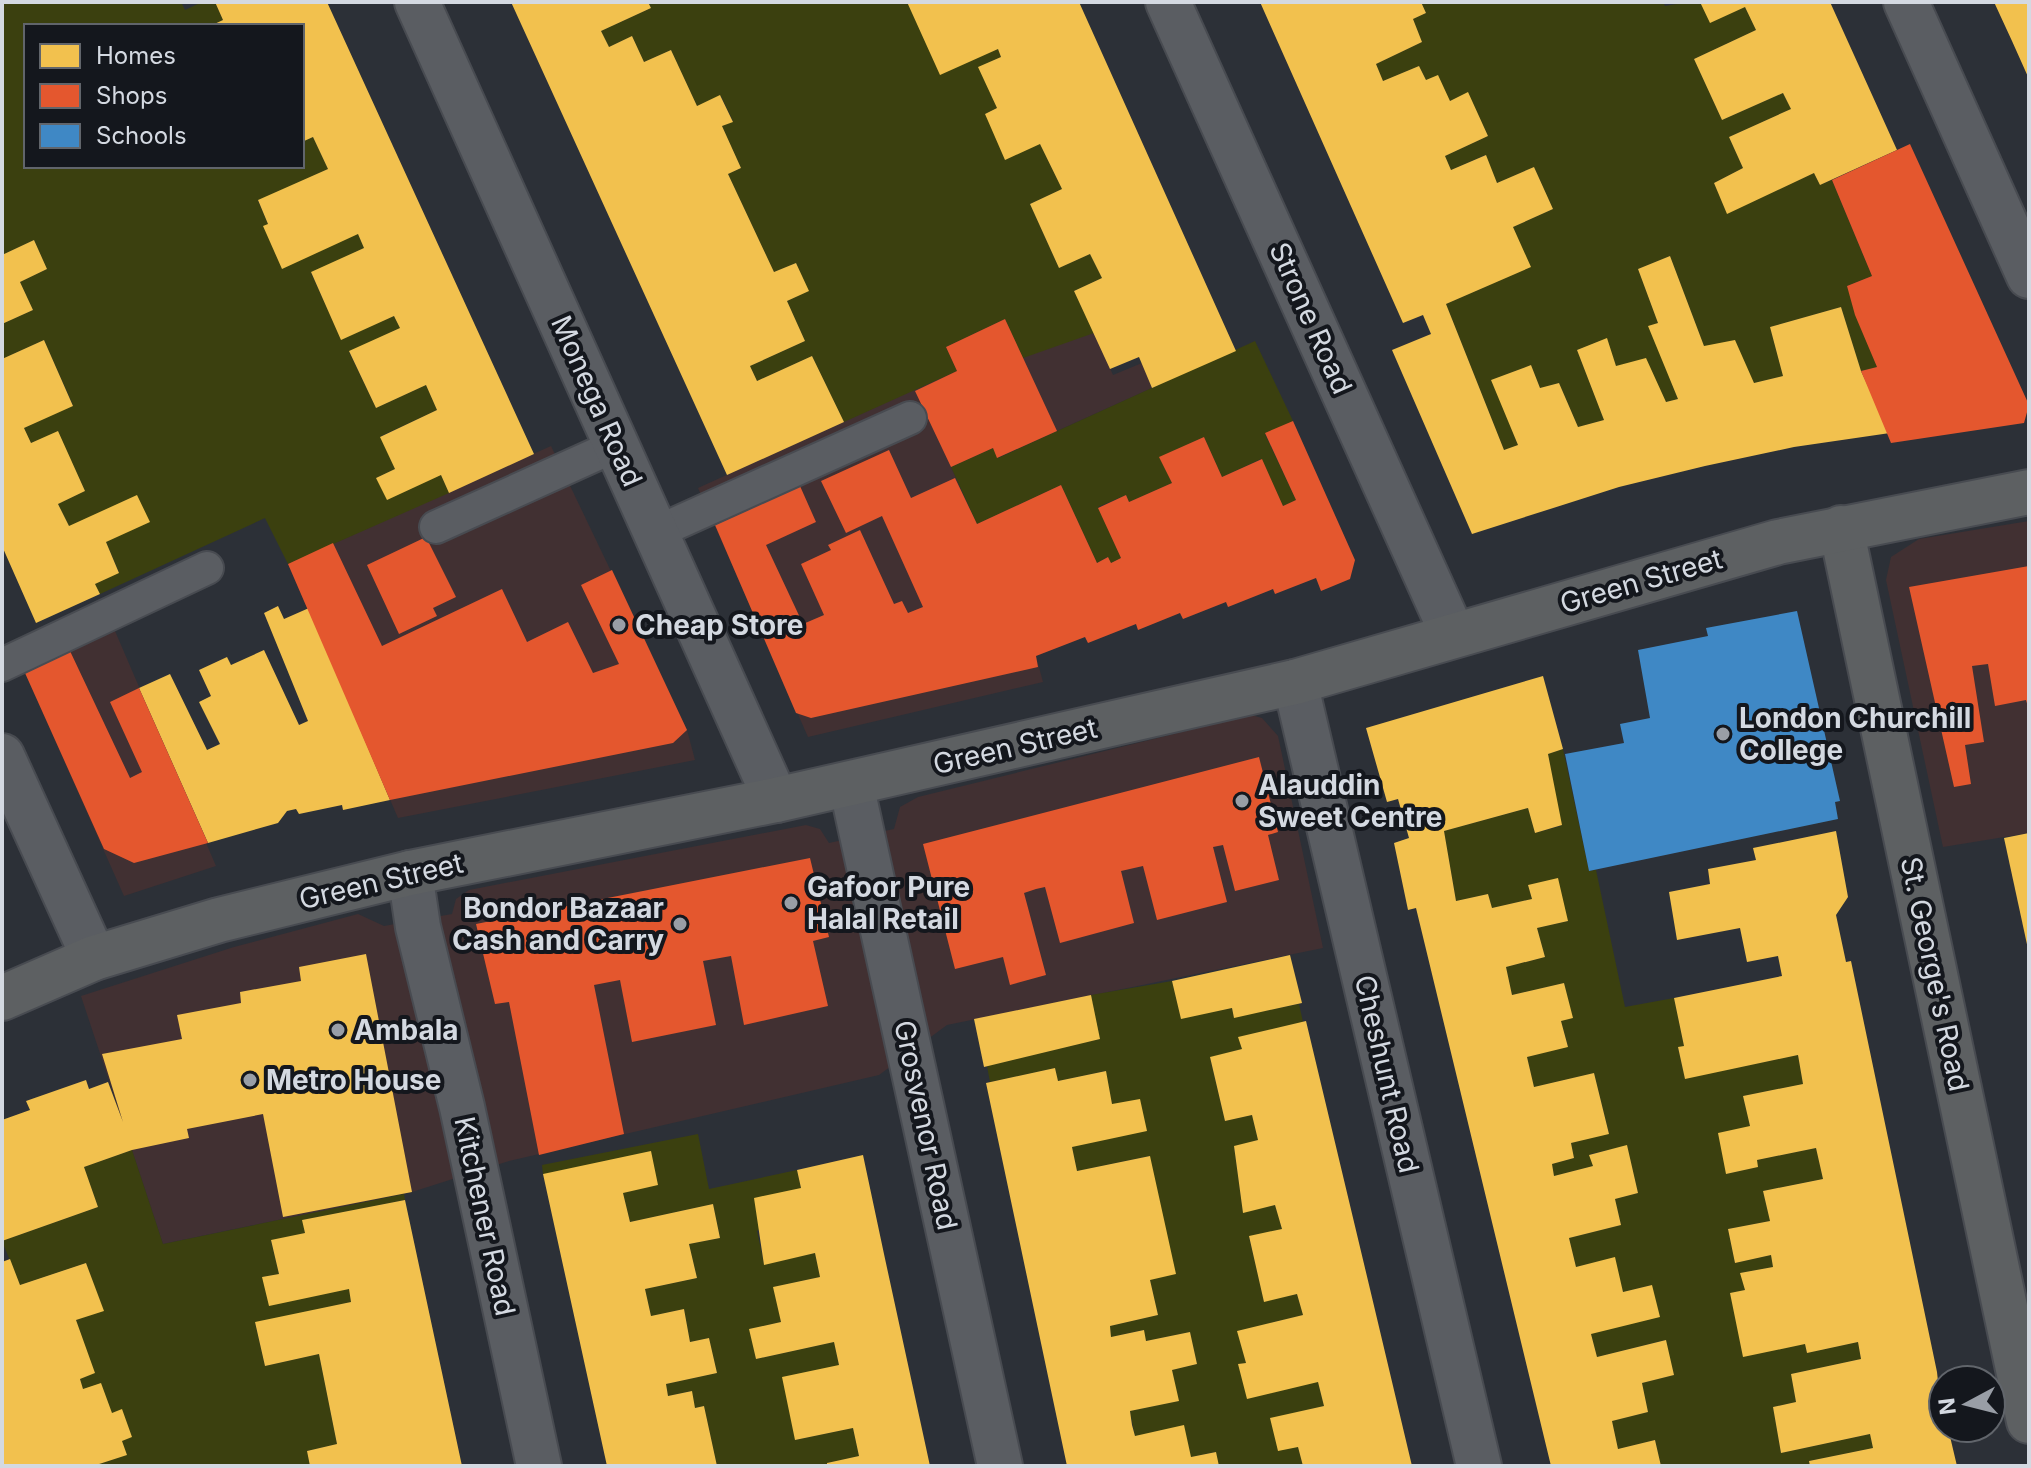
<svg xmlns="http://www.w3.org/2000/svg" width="2031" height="1468" viewBox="0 0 2031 1468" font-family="Inter,sans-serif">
<rect width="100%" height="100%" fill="#2c3037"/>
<!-- commercial -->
<g fill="#413032">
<path d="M1005,319L1094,333L1113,375L1142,363L1152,388L997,458L992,448L951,467L1036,656L1043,682L808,737L698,488L957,370L946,347Z"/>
<path d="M551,446L687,730L695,760L398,818L288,564Z"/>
<path d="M2029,521V833L1943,847L1886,580L1891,557L1919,539Z"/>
<path d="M115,631L216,866L124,896L25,673Z"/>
<path d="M1251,715L1262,718L1278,736L1323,948L947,1025L879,1075L509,1161L412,1192L163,1244L81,996L234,947L358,914L384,926L452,914L456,899L469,890L806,825L820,829L829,843L894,829L900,807L918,797Z"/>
</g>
<!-- green -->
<g fill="#3b400f">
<path d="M2,2H181L185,10L202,2H215L223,20L210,26H26V166H302V142L313,137L328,169L258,201L268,224L358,234L364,248L311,273L341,339L394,316L400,328L349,352L376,408L426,385L437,410L381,436L395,469L376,478L441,475L449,493L288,564L265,518L100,594L95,584L119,572L106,542L69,526L58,504L85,491L58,432L31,443L24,428L73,405L44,340L2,359V324L33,310L20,282L47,269L34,240L2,255Z"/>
<path d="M648,2H907L998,49L1001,57L979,67L997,108L985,114L1040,144L1062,189L1030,204L1059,268L1090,254L1102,278L1074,291L1094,333L1023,358L1005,319L946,347L957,371L844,422L812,356L757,381L750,366L805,341L787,301L808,291L796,263L774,272L728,174L741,168L722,126L733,121L721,96L697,106L671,50L644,62L632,36L609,47L601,31L651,8Z"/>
<path d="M1421,2H1663L1665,6C1688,0 1721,4 1745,7L1756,30L1694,59L1722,120L1783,93L1791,109L1729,137L1743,168L1714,183L1727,213L1814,173L1820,185L1832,180L1872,276L1847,286L1877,367L1861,371L1841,307L1770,327L1783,376L1754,383L1704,346L1670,256L1638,269L1658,323L1649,326L1678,399L1666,402L1616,366L1606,339L1577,350L1604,420L1578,427L1559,383L1540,388L1531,365L1492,380L1518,445L1504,450L1446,304L1530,267L1513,227L1553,209L1534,167L1497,183L1485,155L1451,170L1445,156L1488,136L1468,93L1450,101L1426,80L1419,66L1383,81L1376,64L1422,42L1413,19L1426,13Z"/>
<path d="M1255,341L1293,421L1265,434L1296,500L1283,506L1261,459L1222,477L1204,437L1160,457L1172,483L1129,502L1126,495L1098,507L1121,558L1111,563L1107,557L1097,563L1061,485L977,524L951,467L993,448L998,458Z"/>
<path d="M1563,749L1589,871L1596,870L1625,1007L1674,998L1684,1046L1678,1048L1685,1078L1798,1055L1803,1084L1743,1096L1750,1126L1726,1174L1757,1167V1160L1816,1148L1823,1179L1763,1191L1770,1221L1728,1229L1735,1263L1771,1255L1773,1267L1741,1273L1745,1290L1730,1294L1805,1344L1807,1353L1858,1342L1861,1359L1791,1374L1796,1402L1773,1407L1781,1453L1870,1434L1873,1448L1809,1461L1810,1466H1661L1655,1440L1618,1449L1612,1421L1648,1412L1642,1383L1674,1375L1665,1340L1597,1357L1591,1334L1651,1285L1623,1292L1614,1258L1576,1267L1569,1238L1621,1225L1615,1199L1638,1193L1627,1146L1590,1154L1593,1166L1554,1176L1552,1164L1574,1158L1571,1143L1609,1133L1594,1073L1534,1087L1527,1057L1568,1046L1561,1021L1572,1017L1564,983L1512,995L1506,967L1545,957L1537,928L1568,921L1528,885L1532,899L1492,908L1488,894L1456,901L1444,831L1528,808L1535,833L1561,826L1548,754Z"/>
<path d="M1172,981L1181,1018L1232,1008L1234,1017L1299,1004L1303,1022L1239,1037L1242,1049L1210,1058L1225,1121L1252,1115L1258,1140L1234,1147L1243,1212L1275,1205L1282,1229L1249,1237L1264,1301L1297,1294L1303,1315L1238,1331L1246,1363L1239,1364L1318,1382L1324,1406L1270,1419L1298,1447L1303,1466H1219L1215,1452L1191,1457L1135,1436L1130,1411L1178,1401L1172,1370L1197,1364L1190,1332L1146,1341L1143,1330L1111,1337L1110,1326L1158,1315L1150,1280L1149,1156L1077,1171L1072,1147L1112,1104L1105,1071L1058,1081L1055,1068L990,1082L987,1066L1099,1039L1091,995Z"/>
<path d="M698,1134L709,1189L797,1170L801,1188L757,1231L764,1264L815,1253L820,1277L774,1287L781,1322L750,1329L756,1359L834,1342L839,1365L795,1440L853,1428L859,1456L827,1463V1466H717L704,1406L695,1408L691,1391L668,1396L666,1384L717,1373L709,1338L690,1342L684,1309L651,1316L645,1289L697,1278L689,1244L720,1238L713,1204L630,1222L623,1193L543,1174L542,1165Z"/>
<path d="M132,1150L163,1244L404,1194L405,1200L303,1220L305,1233L271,1241L279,1274L262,1277L349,1289L351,1302L255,1323L265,1366L319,1354L337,1444L307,1451L310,1466H93L126,1455L112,1413L83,1389L80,1379L94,1373L76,1320L103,1310L86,1263L20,1285L2,1241L98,1207L84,1167Z"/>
</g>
<!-- homes -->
<g fill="#f2c14e">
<path d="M215,2H327L534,454L449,493L441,475L387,500L376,478L395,469L380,437L437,410L426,385L376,408L349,351L400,328L394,316L341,340L311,272L364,248L358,234L282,269L263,226L268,224L258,200L328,169L313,137L302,142V26H210L223,20Z"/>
<path d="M511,2H648L651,8L601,31L609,47L632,36L644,62L671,50L697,106L720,95L733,122L722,126L741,168L728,174L774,272L796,263L809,291L787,301L805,341L750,366L757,381L812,356L844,422L727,475Z"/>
<path d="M907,2H1079L1236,351L1152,388L1139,357L1110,369L1074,291L1102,278L1090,254L1059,268L1030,204L1062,189L1040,144L1005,160L985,114L997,108L978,67L1001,57L998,49L940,75Z"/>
<path d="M1260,2H1421L1426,13L1413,19L1422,42L1376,64L1383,81L1419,66L1426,80L1438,75L1450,101L1468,92L1488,136L1445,156L1451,170L1486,155L1497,183L1534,167L1553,209L1513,227L1531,267L1446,304L1504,450L1518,445L1491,380L1531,365L1540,388L1559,383L1578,427L1604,420L1577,350L1607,338L1616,366L1646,358L1666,402L1678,399L1648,326L1658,323L1638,269L1670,256L1704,346L1735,340L1754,383L1783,376L1770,327L1841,307L1861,371L1890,433L1794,447L1705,466L1619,487L1472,534L1392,350L1431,334L1423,315L1403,323Z"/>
<path d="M1700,2H1830L1897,150L1820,185L1814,173L1727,214L1714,183L1743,168L1729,137L1791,109L1783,93L1722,120L1694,59L1756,30L1745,7L1710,23Z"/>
<path d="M1994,2H2029V79L2012,41Z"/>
<path d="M34,240L47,269L20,282L33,310L2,324V255Z"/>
<path d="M44,340L73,406L24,428L31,443L58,431L85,491L58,504L69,526L137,495L150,522L106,542L119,573L95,584L100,594L36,623L2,546V359Z"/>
<path d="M278,606L284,619L309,608L390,800L343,810L342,805L299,814L296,809L287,811L278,823L208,843L139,688L170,674L207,750L220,744L199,702L211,696L199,670L227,657L231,665L264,650L299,725L308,721L264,613Z"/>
<path d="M1543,676L1563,749L1548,754L1562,825L1535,833L1528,808L1444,831L1456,901L1488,894L1492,908L1532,899L1528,885L1558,878L1568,921L1537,928L1545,957L1506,967L1512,995L1564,983L1573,1018L1561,1021L1568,1047L1527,1057L1534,1087L1594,1073L1609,1134L1571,1143L1574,1158L1552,1164L1554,1176L1593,1166L1589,1155L1627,1145L1638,1193L1615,1199L1621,1225L1569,1238L1576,1267L1615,1257L1623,1292L1652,1285L1660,1317L1591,1334L1597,1357L1666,1340L1674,1375L1642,1383L1648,1412L1612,1421L1618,1449L1655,1440L1661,1466H1551L1416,908L1408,910L1394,843L1409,838L1398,799L1387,802L1366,728Z"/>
<path d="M1836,831L1848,897L1836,915L1846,962L1851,961L1937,1372L1943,1428H1948L1957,1466H1810L1809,1461L1873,1448L1870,1434L1781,1453L1773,1407L1796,1402L1791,1374L1861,1359L1858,1342L1807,1353L1805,1344L1743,1357L1730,1293L1745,1290L1740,1273L1773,1267L1771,1255L1735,1263L1728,1229L1770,1221L1763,1191L1823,1179L1816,1148L1757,1160L1758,1167L1726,1174L1718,1133L1750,1126L1743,1096L1803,1084L1798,1055L1685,1079L1678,1047L1684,1046L1674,998L1782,976L1778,956L1747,962L1740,928L1677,940L1669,892L1710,884L1708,869L1756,860L1753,848Z"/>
<path d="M2029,833V949H2028L2004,838Z"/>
<path d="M366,954L412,1192L283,1217L263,1114L187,1129L189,1138L132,1150L84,1167L98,1207L2,1241V1120L30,1110L26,1101L86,1080L89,1089L108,1082L123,1122L102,1054L182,1039L177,1015L241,1003L240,992L301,981L299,967Z"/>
<path d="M1290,955L1302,1003L1234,1018L1232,1008L1181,1019L1172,981Z"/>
<path d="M1091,995L1100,1039L984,1067L974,1019Z"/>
<path d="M1306,1021L1370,1289L1412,1466H1303L1298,1447L1278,1451L1270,1418L1324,1406L1318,1382L1247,1399L1238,1364L1246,1363L1237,1331L1303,1315L1297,1294L1264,1302L1249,1236L1282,1229L1275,1205L1243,1213L1234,1146L1258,1140L1252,1115L1225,1121L1210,1057L1242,1049L1238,1037Z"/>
<path d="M1055,1068L1058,1081L1106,1071L1112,1104L1140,1099L1147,1131L1072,1147L1077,1171L1150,1156L1176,1274L1150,1280L1158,1315L1110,1326L1111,1337L1144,1330L1146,1341L1190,1332L1197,1364L1172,1370L1179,1401L1130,1411L1132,1425L1135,1436L1184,1425L1191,1457L1216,1452L1219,1466H1067L986,1083Z"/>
<path d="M651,1151L658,1185L623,1193L630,1222L713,1204L720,1238L689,1244L697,1278L645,1289L651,1316L684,1309L690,1342L709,1338L717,1373L666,1384L668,1396L692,1391L695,1408L704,1406L717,1466H607L543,1174Z"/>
<path d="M863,1155L884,1254L930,1466H827V1463L859,1456L853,1428L795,1440L782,1377L839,1365L834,1342L756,1359L749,1329L781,1322L773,1287L820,1277L815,1253L764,1265L754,1198L801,1188L797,1170Z"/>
<path d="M405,1200L462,1466H310L307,1451L337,1444L319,1354L265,1366L255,1322L351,1302L349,1289L269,1306L262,1277L279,1274L271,1240L305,1233L302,1220Z"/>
<path d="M10,1259L20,1285L86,1263L104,1311L76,1320L95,1373L80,1379L83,1389L101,1383L112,1413L122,1409L132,1437L122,1441L127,1455L93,1466H2V1262Z"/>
</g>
<!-- shops -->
<g fill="#e4572e">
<path d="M1910,144L2029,405L2024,423L1891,443L1861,371L1877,367L1855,315L1847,286L1872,276L1832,180Z"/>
<path d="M1005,319L1057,431L997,458L993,448L951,467L915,391L957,371L946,347Z"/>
<path d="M1293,421L1355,560L1350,579L1321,591L1316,578L1275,594L1273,589L1228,607L1226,602L1183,619L1180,613L1138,630L1136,624L1088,643L1085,637L1036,656L1038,667L811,718L796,713L715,525L800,486L816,522L766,545L803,624L824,615L801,564L831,550L828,545L860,530L894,604L902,601L908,613L923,607L882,516L846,533L821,481L889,450L911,498L955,478L977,524L1061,485L1097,563L1108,557L1111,563L1121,558L1098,508L1126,495L1129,502L1172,483L1159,457L1204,437L1222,477L1262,459L1283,506L1296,500L1265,433Z"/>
<path d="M426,537L456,597L433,608L437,616L399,634L367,565Z"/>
<path d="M333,543L382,646L502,589L527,642L568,622L593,673L619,664L581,585L612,570L687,730L673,743L390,800L288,564Z"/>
<path d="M2029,566V710L2026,700L1995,706L1988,664L1972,666L1984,742L1965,745L1971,784L1954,787L1909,587Z"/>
<path d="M70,651L130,778L142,772L110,702L139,688L208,843L134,863L104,849L25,673Z"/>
<path d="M1259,757L1278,832L1268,835L1279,880L1235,891L1223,845L1213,847L1227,902L1157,920L1143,866L1121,871L1134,923L1060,943L1045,887L1036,889L1024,893L1046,975L1010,985L1003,957L955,969L923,844Z"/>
<path d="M810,858L829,937L813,941L828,1006L744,1025L731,956L703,961L716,1025L632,1042L620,980L594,985L624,1134L539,1155L509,1002L495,1004L476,924Z"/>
</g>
<!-- schools -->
<path fill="#3f88c5" d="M1797,611L1840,801L1835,802L1838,819L1589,871L1565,754L1624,743L1620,724L1650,718L1638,650L1708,636L1706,628Z"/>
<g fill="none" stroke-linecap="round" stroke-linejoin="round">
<!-- lane casing -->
<g stroke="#484b51" stroke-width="36">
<g id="lane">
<path d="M436,527L617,445"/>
<path d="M657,532L910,418"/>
<path d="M2,665L207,568"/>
</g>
</g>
<!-- street casing -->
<g stroke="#484b51" stroke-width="48">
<g id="street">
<path d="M417,2L776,800"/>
<path d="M1168,2L1453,635"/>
<path d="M1906,2L2029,276"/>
<path d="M1295,682L1479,1466"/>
<path d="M2,756L94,958"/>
<path d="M851,784L1000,1466"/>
<path d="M410,873L418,927L462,1107L539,1466"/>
</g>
</g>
<!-- secondary casing -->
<g stroke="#484b51" stroke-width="48">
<g id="secondary">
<path d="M1841,528L2029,1421"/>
<path d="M2,998L94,958L219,920L410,873L776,800L1295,682L1778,542L2029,492"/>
</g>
</g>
<!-- lane -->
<use href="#lane" stroke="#5a5d62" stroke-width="32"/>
<!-- street -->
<use href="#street" stroke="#5a5d62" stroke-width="44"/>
<!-- secondary -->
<use href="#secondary" stroke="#5d6062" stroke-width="44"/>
</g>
<!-- markers -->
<g fill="#999ea6" stroke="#14171d" stroke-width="3">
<circle cx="619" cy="625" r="8"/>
<circle cx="1723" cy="734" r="8"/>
<circle cx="1242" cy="801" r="8"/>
<circle cx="791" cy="903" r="8"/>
<circle cx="680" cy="924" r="8"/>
<circle cx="338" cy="1030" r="8"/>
<circle cx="250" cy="1080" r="8"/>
</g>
<g text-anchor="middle" stroke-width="8" stroke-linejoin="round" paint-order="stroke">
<!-- street labels -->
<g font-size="28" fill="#d4d9e1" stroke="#14171d">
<text transform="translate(1311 318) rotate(66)" y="10">Strone Road</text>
<text transform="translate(597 401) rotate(66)" y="10">Monega Road</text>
<text transform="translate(1641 581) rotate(-16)" y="10">Green Street</text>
<text transform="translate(1015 746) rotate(-13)" y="10">Green Street</text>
<text transform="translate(381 881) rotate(-13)" y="10">Green Street</text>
<text transform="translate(1935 974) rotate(78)" y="10">St. George's Road</text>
<text transform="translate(1387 1074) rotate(77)" y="10">Cheshunt Road</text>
<text transform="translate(926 1125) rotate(78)" y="10">Grosvenor Road</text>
<text transform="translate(485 1216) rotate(78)" y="10">Kitchener Road</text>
</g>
<!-- poi labels -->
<g font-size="28" font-weight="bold" fill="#d4d9e1" stroke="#14171d" text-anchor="start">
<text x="635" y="635">Cheap Store</text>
<text x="1739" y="728">London Churchill<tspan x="1739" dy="32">College</tspan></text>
<text x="1258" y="795">Alauddin<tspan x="1258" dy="32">Sweet Centre</tspan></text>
<text x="807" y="897">Gafoor Pure<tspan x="807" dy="32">Halal Retail</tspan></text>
<text x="664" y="918" text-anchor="end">Bondor Bazaar<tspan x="664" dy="32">Cash and Carry</tspan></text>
<text x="354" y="1040">Ambala</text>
<text x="266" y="1090">Metro House</text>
</g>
</g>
<!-- border -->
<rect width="2031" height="1468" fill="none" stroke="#d4d9e1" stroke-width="8"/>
<!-- legend -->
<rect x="24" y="24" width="280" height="144" fill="#14171d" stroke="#61656b" stroke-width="2"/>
<rect x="40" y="44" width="40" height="24" fill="#f2c14e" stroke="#61656b" stroke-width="2"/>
<text x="96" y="64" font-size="24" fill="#d4d9e1">Homes</text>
<rect x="40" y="84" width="40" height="24" fill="#e4572e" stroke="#61656b" stroke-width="2"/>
<text x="96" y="104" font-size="24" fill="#d4d9e1">Shops</text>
<rect x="40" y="124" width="40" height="24" fill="#3f88c5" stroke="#61656b" stroke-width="2"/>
<text x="96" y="144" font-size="24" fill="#d4d9e1">Schools</text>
<!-- north arrow -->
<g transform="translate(1967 1404) rotate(263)"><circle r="38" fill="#14171d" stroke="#61656b" stroke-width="2"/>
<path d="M0-6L14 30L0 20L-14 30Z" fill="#999ea6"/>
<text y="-12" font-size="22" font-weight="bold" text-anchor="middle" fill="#d4d9e1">N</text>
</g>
</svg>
